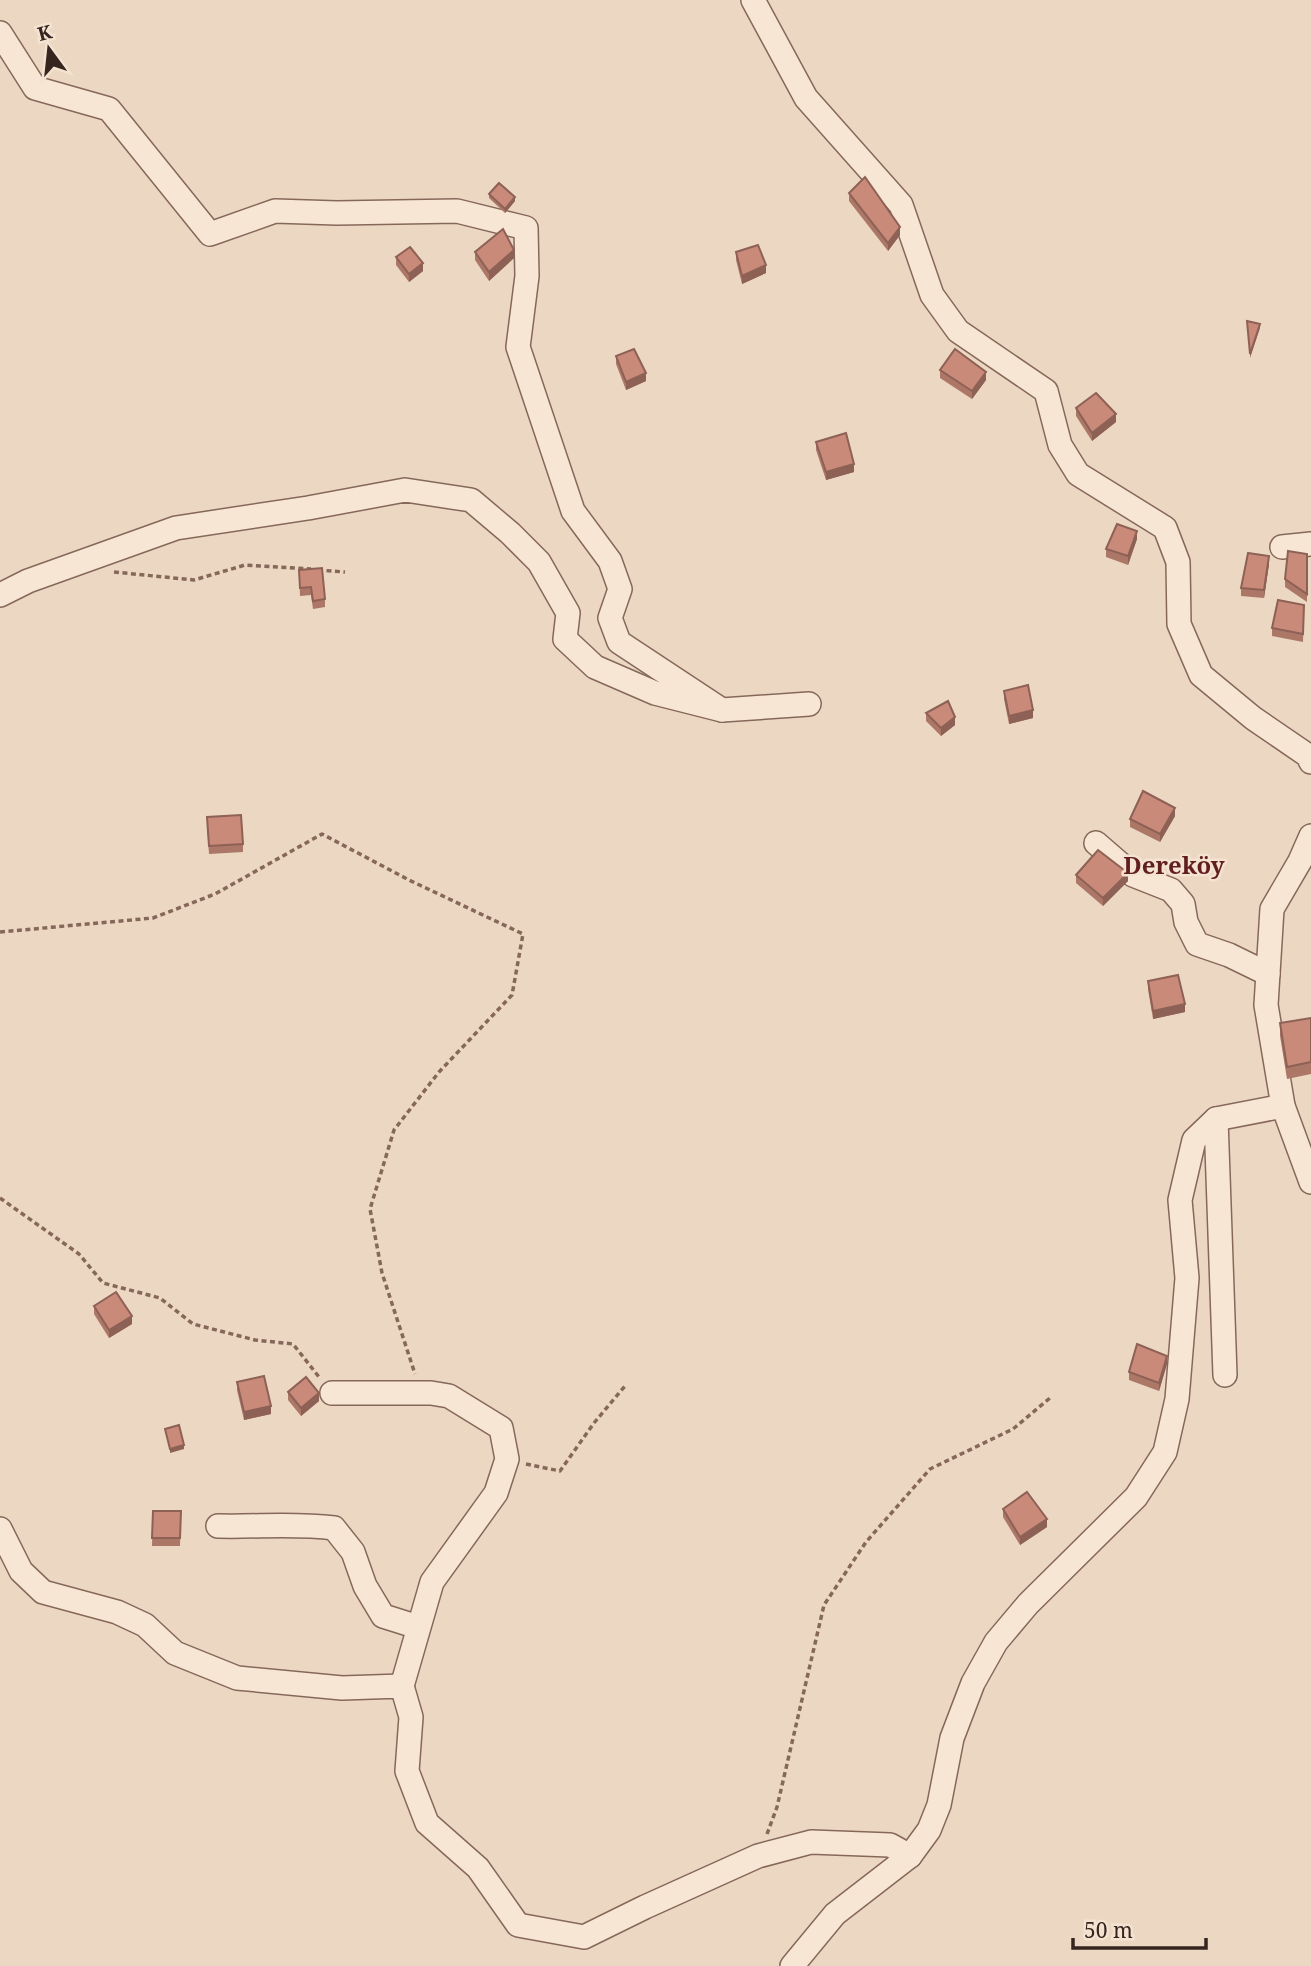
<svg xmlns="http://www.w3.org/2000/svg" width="1311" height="1966" viewBox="0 0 1311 1966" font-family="'Noto Serif',serif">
<rect width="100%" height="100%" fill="#ecd7c2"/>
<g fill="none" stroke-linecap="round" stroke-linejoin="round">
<!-- minor casing -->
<g stroke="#86685a" stroke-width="26">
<g id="minor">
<path d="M753,0L806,98L901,205L932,295L958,331L1046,391L1060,445L1078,474L1165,528L1178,562L1179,624L1201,675L1253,718L1307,755L1311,762"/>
<path d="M0,33L35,88L109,109L210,234L275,211L337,213L457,211L526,228L527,276L518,347L573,511L610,561L620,589L610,618L619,642L722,710"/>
<path d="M1282,547L1311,544"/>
<path d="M0,595L28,581L176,528L308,508L405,490L471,500L510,533L539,562L568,613L565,639L595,667L655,693L722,710L809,704"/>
<path d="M1311,836L1300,861L1272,909L1266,1005L1283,1106L1311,1182"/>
<path d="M1096,843L1133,875L1171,890L1183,904L1186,922L1197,944L1229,955L1268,974"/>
<path d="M1216,1119L1225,1375"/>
<path d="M332,1393H431L449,1396L501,1428L507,1459L496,1493L432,1582L402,1686"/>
<path d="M218,1526C258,1527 294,1523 334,1528L353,1552L365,1586L383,1616L418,1627"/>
<path d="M0,1529L21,1571L43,1592L117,1612L145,1625L175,1653L237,1678L342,1688L402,1686L411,1717L407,1771L427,1823L478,1868L518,1925L584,1937L645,1907L758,1856L811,1842L890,1845L910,1856"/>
<path d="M792,1966L835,1914L910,1856L929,1830L939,1805L952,1738L973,1683L996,1642L1028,1604L1136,1497L1165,1452L1177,1399L1187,1278L1180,1200L1194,1140L1216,1119L1283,1106"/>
</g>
</g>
<!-- path -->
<g stroke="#86685a" stroke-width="3.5" stroke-dasharray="5 3.5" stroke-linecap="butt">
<path d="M318,570L345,572"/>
<path d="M114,572L194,580L245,565L311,569"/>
<path d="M0,932L153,918L215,894L322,834L409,880L523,934L512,995L439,1072L394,1130L370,1209L382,1273L415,1374"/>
<path d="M0,1198L79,1254L103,1283L160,1298L193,1324L255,1340L293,1344L319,1377"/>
<path d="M526,1464L560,1471L594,1423L625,1386"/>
<path d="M767,1834L777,1807L824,1605L866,1542L930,1469L1013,1429L1050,1398"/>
</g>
<!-- minor -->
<use href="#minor" stroke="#f8e6d5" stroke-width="23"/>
</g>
<!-- wall -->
<g fill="#ad7768">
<path d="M849,193L900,235L888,251L849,201Z"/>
<path d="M489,194L515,201L505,213L489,198Z"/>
<path d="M475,252L514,258L489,281L475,260Z"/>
<path d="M736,252L766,273L742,284L736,260Z"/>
<path d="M396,257L423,271L409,282L396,265Z"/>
<path d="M616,356L646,381L626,390L616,364Z"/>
<path d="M940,370L986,380L972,399L940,378Z"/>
<path d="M1076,408L1116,422L1092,441L1076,416Z"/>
<path d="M816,442L854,472L826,480L816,450Z"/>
<path d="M1137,539L1128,565L1106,557V549Z"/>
<path d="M1307,554V602L1285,587V579Z"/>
<path d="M1269,564L1264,598L1241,596V588Z"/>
<path d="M299,570L325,599V607L313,609L311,595L300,596Z"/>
<path d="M1304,605L1303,642L1272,636V628Z"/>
<path d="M1004,691L1033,718L1009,724L1004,699Z"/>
<path d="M926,713L955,725L941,736L926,721Z"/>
<path d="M1175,816L1160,842L1130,827V819Z"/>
<path d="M207,825L243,844V852L209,854Z"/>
<path d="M1076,875L1128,881L1103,906L1076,883Z"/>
<path d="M1148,981L1185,1012L1153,1019L1148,989Z"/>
<path d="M1311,1018V1074L1287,1079L1280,1036V1023Z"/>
<path d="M94,1306L132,1324L109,1338L94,1314Z"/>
<path d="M1167,1364L1159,1391L1129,1380V1372Z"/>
<path d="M237,1382L271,1414L244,1420L237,1390Z"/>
<path d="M288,1392L319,1401L301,1416L288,1400Z"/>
<path d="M1003,1509L1047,1527L1020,1545L1003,1517Z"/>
<path d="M153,1511H181L180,1546H152Z"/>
</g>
<!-- shaded-wall -->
<g fill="#8d6155">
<path d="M515,197V201L505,213V209Z"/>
<path d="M900,227V235L888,251V243Z"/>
<path d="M514,250V258L489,281V272Z"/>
<path d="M423,263V271L409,282V274Z"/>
<path d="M766,265V273L742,284V276Z"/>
<path d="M1260,324V328L1250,358V354Z"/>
<path d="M986,372V380L972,399V391Z"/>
<path d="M646,373V381L626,390V382Z"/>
<path d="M1116,414V422L1092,441V433Z"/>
<path d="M854,464V472L826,480V472Z"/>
<path d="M1137,531V539L1128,565V556Z"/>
<path d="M1269,556V564L1264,598V590Z"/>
<path d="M1033,710V718L1009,724V716Z"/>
<path d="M955,717V725L941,736V728Z"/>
<path d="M1175,808V816L1160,842V834Z"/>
<path d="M1128,873V881L1103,906V898Z"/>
<path d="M1185,1004V1012L1153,1019V1011Z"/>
<path d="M132,1316V1324L109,1338V1330Z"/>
<path d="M1167,1356V1364L1159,1391V1383Z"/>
<path d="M319,1393V1401L301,1416V1408Z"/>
<path d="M271,1406V1414L244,1420V1412Z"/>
<path d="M184,1445V1449L170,1453V1449Z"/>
<path d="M1047,1519V1527L1020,1545V1537Z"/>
</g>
<!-- building -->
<g fill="#c98a79" stroke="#8d6155" stroke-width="2">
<path d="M865,177L900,227L888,243L849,193Z"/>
<path d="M499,183L515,197L505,209L489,194Z"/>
<path d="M503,229L514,250L489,272L475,252Z"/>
<path d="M758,245L766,265L742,276L736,252Z"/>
<path d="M410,247L423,263L409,274L396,257Z"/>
<path d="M1247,321L1260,324L1250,354Z"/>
<path d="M634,349L646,373L626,382L616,356Z"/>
<path d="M955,349L986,372L972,391L940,370Z"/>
<path d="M1096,393L1116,414L1092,433L1076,408Z"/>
<path d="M846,433L854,464L826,472L816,442Z"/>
<path d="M1117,524L1137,531L1128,556L1106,549Z"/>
<path d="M1288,551L1307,554V594L1285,579Z"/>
<path d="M1248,553L1269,556L1264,590L1241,588Z"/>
<path d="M322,568L325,599L313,601L311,587L300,588L299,570Z"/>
<path d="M1278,600L1304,605L1303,634L1272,628Z"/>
<path d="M1028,685L1033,710L1009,716L1004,691Z"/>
<path d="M948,701L955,717L941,728L926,713Z"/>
<path d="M1143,791L1175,808L1160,834L1130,819Z"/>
<path d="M241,815L243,844L209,846L207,817Z"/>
<path d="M1098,850L1128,873L1103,898L1076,875Z"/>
<path d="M1178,975L1185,1004L1153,1011L1148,981Z"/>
<path d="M1311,1018V1062L1287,1067L1280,1023Z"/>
<path d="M116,1292L132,1316L109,1330L94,1306Z"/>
<path d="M1137,1344L1167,1356L1159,1383L1129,1372Z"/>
<path d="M264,1376L271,1406L244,1412L237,1382Z"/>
<path d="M306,1377L319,1393L301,1408L288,1392Z"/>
<path d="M179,1425L184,1445L170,1449L165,1429Z"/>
<path d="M1027,1492L1047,1519L1020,1537L1003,1509Z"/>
<path d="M153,1511H181L180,1538H152Z"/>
</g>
<g text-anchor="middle" stroke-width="5" stroke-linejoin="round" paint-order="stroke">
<!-- quarter labels -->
<g font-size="24" font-weight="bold" fill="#611e1e" stroke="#f4e3d1">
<text x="1174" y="874">Dereköy</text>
</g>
</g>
<!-- north arrow -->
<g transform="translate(49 49) rotate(345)" stroke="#f4e3d1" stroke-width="5" paint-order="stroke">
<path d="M0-5L12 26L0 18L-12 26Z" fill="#36241e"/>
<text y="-10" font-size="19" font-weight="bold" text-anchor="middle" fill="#36241e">K</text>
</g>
<!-- scale -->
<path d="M1073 1938v10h133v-10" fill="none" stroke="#36241e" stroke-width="3.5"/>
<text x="1084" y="1938" font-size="21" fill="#36241e" stroke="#f4e3d1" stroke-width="5" paint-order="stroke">50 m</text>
</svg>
